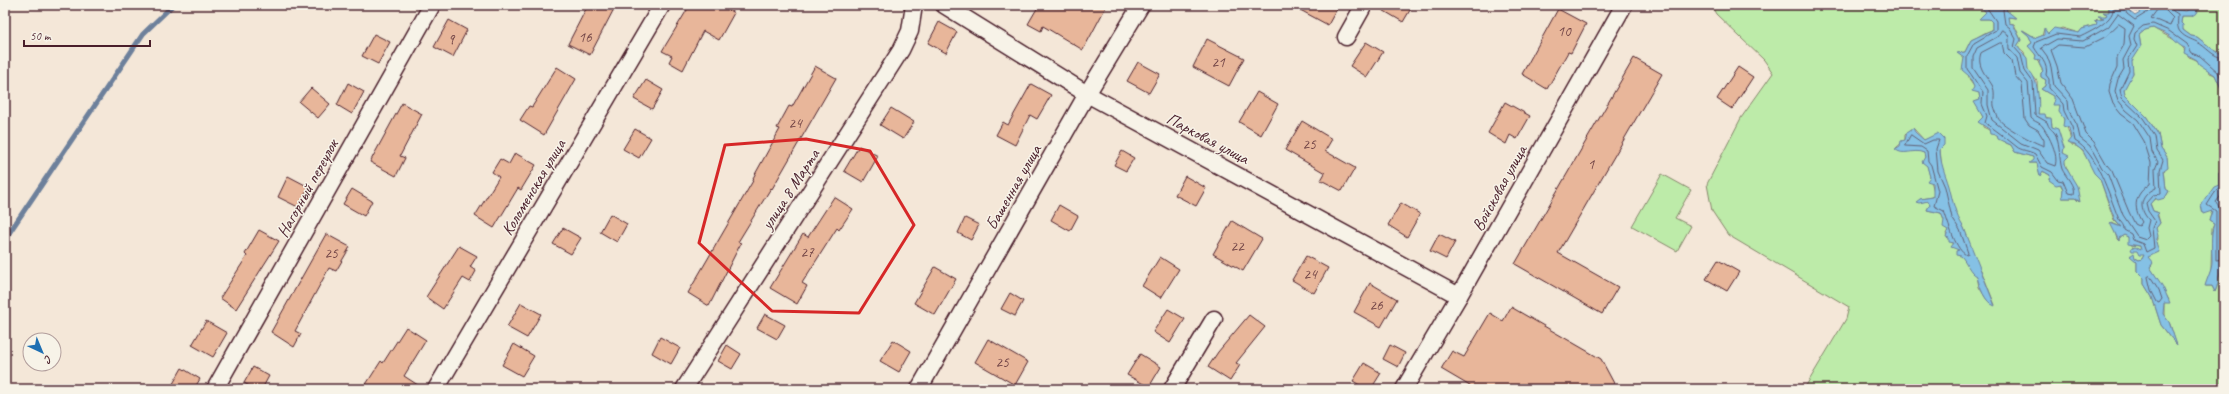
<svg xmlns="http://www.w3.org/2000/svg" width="2229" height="394" viewBox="0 0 2229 394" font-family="Caveat,sans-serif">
<rect width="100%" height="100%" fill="#f4e7d8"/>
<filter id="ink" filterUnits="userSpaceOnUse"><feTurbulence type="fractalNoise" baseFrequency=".025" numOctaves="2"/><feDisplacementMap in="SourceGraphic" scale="8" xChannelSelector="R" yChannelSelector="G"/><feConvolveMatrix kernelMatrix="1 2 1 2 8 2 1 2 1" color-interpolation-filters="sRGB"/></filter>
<g filter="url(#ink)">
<!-- green -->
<g fill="#bdeba9" stroke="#84856a" fill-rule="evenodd">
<path d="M1711,5H1978L1986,10V14L1980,19H1989L1992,22V30C1984,32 1979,37 1971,40L1965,52L1958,53L1964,58L1970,81L1979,93L1980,100L1975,102L1983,117V127C1994,131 2000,142 2011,145L2015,152L2033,157L2034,160L2030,163H2037L2040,175L2042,171L2050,175L2049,180L2060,184L2063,189V198H2075L2079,202C2078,183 2059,164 2064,147L2052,127L2051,119L2038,114L2037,81L2028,70L2024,52L2017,46L2021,40L2014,24L2009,23L2008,17L2015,18L2006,10L2010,5H2109V12L2104,13L2107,14L2106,16L2100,18L2104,19L2102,21L2097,19L2095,21L2097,22L2096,25L2082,29L2079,33L2062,28L2048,34L2044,29L2042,36L2036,38L2023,30L2029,36L2032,43L2028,46C2037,52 2037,63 2043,71L2041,73V77L2046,80L2045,86L2041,89L2053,96L2060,105C2061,119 2071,130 2071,145C2087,146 2089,170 2100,179L2114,220L2121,227L2112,223L2117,239L2119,241V238L2124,235L2128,237L2131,245L2140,246L2141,250L2132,247L2144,255L2142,259L2139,260L2130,255L2137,262V271L2144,278V284L2152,297L2161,325L2176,344L2170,324L2164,316V302L2169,300L2150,267L2152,265L2148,257L2158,239L2156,228L2160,223L2157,212L2153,211L2150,203L2156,198H2165L2169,191L2166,190L2164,169L2167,164V157L2161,149L2158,134L2146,116L2125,95L2124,90L2126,83L2133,73L2131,61L2141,47L2139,35L2145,30L2153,28C2168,38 2179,38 2189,57C2196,59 2208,66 2210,73L2215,75L2221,88H2224V168L2219,172V185L2201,205L2212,211L2209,221L2214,224L2212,229L2211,270L2206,286H2212L2215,292C2220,282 2217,270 2224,261V389H1804L1846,319L1849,307L1728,235L1712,211L1707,184L1741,118L1773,73L1764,60L1716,14ZM1913,128L1924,140L1935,136L1940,149L1942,170L1948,185L1956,217L1964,228L1977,265L1981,270L1995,305L1987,300L1979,287L1977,276L1946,234L1948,230L1941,213L1927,210L1930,204L1928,201L1921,202L1920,199L1933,197L1934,192L1924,153C1915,148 1905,154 1896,148L1905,140V135Z"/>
<path d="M2195,5H2224V55L2214,50L2197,37L2191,36L2183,30L2181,23L2182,16H2192L2197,8Z"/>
<path d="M1662,174L1691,190L1675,218L1691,226L1677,251L1632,226Z"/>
</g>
<!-- water -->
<g fill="#85c1e5" stroke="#6d809b">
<path d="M1978,5H2010L2006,10L2016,18L2008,17L2009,23L2013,24L2021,40L2017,46L2027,58L2028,70C2038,76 2040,103 2038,114H2045L2046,118H2051L2052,127L2058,129L2064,148L2063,153L2069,156L2065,160V166L2077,186L2080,202L2075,198H2062L2063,189L2061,184L2056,185L2049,180L2050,175L2043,171L2040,176L2037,163H2029L2033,160V157L2015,152L2011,145L1998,139L1997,135L1990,134L1989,129L1978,122L1983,117L1974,102L1980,100L1979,93L1972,91L1974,87L1969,76L1962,70L1964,58L1957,53L1965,52L1971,40L1992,30V22L1989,19H1979L1986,12Z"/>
<path d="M2109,5H2127L2130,12L2135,16L2140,13L2142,9L2136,12L2134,10L2139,5H2145V8L2153,5H2173L2176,9L2186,11L2195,5L2198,12L2192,16H2182L2181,23L2183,25V30L2191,36L2197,37L2214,50L2224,55V88H2221L2215,75L2199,64L2197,60L2184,53L2185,48C2177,45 2175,39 2168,35C2163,32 2158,31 2153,28L2145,30L2139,35L2141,47L2132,61L2133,73L2124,90L2125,95L2146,116L2158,134L2161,149L2167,157L2168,167L2164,170L2166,189L2169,191L2165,198L2158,200L2155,198L2150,204L2153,211L2159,213L2157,215L2160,223L2156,228L2158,236L2156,242L2159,252L2148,257L2153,263L2150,267L2163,287L2170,303H2164L2163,314L2169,322L2177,345L2161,325L2152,297L2144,284V278L2137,271V262L2130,256L2134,253L2135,258L2139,260L2142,259L2144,255H2139L2137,251H2132L2131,249L2135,247L2141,250L2140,246L2128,244V237L2124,235L2119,238V241L2110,223L2121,227L2115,220L2100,179L2094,173L2083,151L2075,145L2067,143L2071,138L2069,128L2063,126L2064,119L2059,112L2060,105H2053L2055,99H2053V96L2041,89L2045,86L2046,80L2041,77V73L2043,71L2039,63L2040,60L2035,59L2036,55L2028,46L2032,43L2029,36L2022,30L2036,38L2044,35V28L2048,34L2054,28L2079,33L2082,29L2096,25L2097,22L2094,21L2104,19L2098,16H2106L2107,14L2103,12H2109Z"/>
<path d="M1913,128L1915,132L1924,140L1938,133L1944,139V145L1940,149C1940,163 1945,173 1949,186C1953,202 1955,214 1964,228L1995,306C1985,303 1979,286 1977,276C1969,272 1967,262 1961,256L1956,255V251L1959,250L1951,247L1954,243L1949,242V238L1946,237L1948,230L1943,227L1944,220L1941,213L1927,210L1930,204L1928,201L1919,203L1916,202L1920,199L1933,197V183L1927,181L1930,177L1927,166L1922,162L1925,157L1924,153C1913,148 1903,157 1895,149L1900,146L1901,141L1905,140L1907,132Z"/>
<path d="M2224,168V261C2218,269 2220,281 2215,292L2212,286H2205C2207,278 2212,270 2212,262C2212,249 2210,236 2214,224L2209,221L2212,211L2203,214L2201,205L2214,187L2219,185V172Z"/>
</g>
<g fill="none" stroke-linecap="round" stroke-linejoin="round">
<!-- shore -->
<g stroke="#626075" stroke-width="1">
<path d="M1985,5L1996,21V30L1974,43L1967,56V69C1973,76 1977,85 1983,92L1982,104L1987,116L1985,123C1995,129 2007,139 2017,147C2020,150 2030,151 2035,154L2042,167L2052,172L2058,180L2063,181L2068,193L2073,194C2076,186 2065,176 2062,169C2059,160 2060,139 2054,132C2050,128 2049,128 2047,122L2035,115L2033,82L2025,71L2021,55L2014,47L2016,39L2010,28L2005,24L2003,10L2005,5"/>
<path d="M2113,5C2117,20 2090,32 2080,37L2056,34L2036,42L2034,47C2039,56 2049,64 2046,75L2049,79V88L2063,104L2064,111L2072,127L2075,141C2097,153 2109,195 2118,217C2120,223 2124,223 2124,230L2131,234L2133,240L2143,244L2146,252L2154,248L2152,228L2155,221L2148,211L2146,203L2153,195L2161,194L2160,170L2163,160L2157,151L2155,136L2143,118L2122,98L2120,90L2129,71L2128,60L2137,46L2134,39L2135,33L2143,26L2153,24L2169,31L2187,44L2192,53L2200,56L2218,72L2224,84"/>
<path d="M2123,5L2127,14L2135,20L2151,10L2153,5"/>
<path d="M2158,5L2157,10L2151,18L2170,26L2173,18L2166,11L2165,5"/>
<path d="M2170,5L2173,11L2178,14C2178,21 2176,28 2181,33C2186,38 2191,39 2197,42C2207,47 2212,57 2224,58"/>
<path d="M2118,14L2134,26L2129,36L2131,45L2123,60L2124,69L2118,79L2115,91L2118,100L2126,110L2138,120L2150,138L2152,152L2158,162L2155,169L2156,188C2141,195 2137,207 2149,220L2147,228L2149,236L2146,239L2137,236L2123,215L2108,175L2102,168L2090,146L2080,138L2077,125L2069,111L2068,101L2054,86L2051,67L2047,56L2041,48L2057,39L2083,41L2108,27Z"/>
<path d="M2119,24L2125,28L2124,45L2117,57V68L2110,84L2109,92L2113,104L2121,114L2133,123L2144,141L2151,163L2150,184C2135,194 2132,206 2142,222L2139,226L2135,224L2129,212L2112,171L2107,165L2094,142L2086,134L2073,99L2061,83L2057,66L2051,50L2058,45L2085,47L2105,37Z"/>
<path d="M2002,30C2012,33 2008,42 2009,49L2017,58L2020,73L2028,83L2031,118C2034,122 2040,122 2043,127C2049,136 2059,155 2055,166L2047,163L2038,150L2021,143L1992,120L1988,105V90L1973,68V57L1977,48L1997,37Z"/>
<path d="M2000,43H2002L2004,53L2012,61L2015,76L2022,84L2025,119L2029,125L2038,130L2044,140V146C2035,143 2002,126 1998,118C1997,115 1995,109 1994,106C1993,99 1996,92 1992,85C1986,75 1976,66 1981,53Z"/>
<path d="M1911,135L1924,144L1933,140H1939L1936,149L1938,171L1945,187L1952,218L1960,230L1968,253L1967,255C1956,252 1948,222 1944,211L1934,206L1938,191L1931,165L1928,161L1927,151L1921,147L1905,146Z"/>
<path d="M2224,173L2222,187L2216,191L2207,205L2216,211V260L2224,259"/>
<path d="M2224,192L2216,202C2226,215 2221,235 2220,252L2224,254"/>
<path d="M2150,276L2159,290L2162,299L2159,303L2157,302L2151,290L2148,277Z"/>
</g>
<!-- stream -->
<path stroke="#6d809b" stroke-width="5" d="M5,239L143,34L173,5"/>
</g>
<!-- building -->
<g fill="#e8b69a" stroke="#4a1f2b">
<path d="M588,5H616L590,55L568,44Z"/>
<path d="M690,5H720L734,13L719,40L703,31L683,70L669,62L672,56L662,51Z"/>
<path d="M1039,5H1107L1083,50L1043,26L1041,31L1028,24Z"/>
<path d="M1291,5H1339L1328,25Z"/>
<path d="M1374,5H1413L1403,22Z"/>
<path d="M1558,9L1586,24L1571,53L1568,52L1547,89L1522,74Z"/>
<path d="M449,20L467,30L453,57L434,47Z"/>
<path d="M939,22L957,32L946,53L928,43Z"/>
<path d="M374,34L390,42L378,64L362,56Z"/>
<path d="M1207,39L1244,58L1229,86L1193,67Z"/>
<path d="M1366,42L1383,52L1367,77L1350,66Z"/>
<path d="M1634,58L1662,74L1558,253L1618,287L1602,314L1515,264Z"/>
<path d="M1138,62L1160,74L1149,93L1127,81Z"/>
<path d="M815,66L836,78L772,189L771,188L738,242L741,243L709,306L688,293L754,179L753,178L780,129L777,128L789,106L792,107Z"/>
<path d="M557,67L576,79L544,135L520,120L529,106L532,107Z"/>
<path d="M1738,67L1753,77L1732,109L1717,99Z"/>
<path d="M646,80L663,90L652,109L634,99Z"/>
<path d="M348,83L364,92L352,114L337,105Z"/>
<path d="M1031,84L1051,95L1037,119L1030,115L1015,145L996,135L1003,122L1008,125Z"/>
<path d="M311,88L330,104L318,118L299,102Z"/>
<path d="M1257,92L1278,104L1261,135L1239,122Z"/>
<path d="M1505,102L1530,116L1517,139L1510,135L1506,144L1488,133Z"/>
<path d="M402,103L422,114L400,156L405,158L396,176L370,162Z"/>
<path d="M891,108L914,122L903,139L880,125Z"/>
<path d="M1302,121L1332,139L1325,151L1355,168L1342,191L1321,180L1325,173L1285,150Z"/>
<path d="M635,129L651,138L639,158L623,149Z"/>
<path d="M859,146L878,156L863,182L844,171Z"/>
<path d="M1122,151L1134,158L1126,171L1114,165Z"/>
<path d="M515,153L536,165L521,190L518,188L494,228L475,216L499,177L492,172L500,159L509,164Z"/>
<path d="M288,176L309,187L298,207L278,197Z"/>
<path d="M1185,176L1206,188L1196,206L1175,195Z"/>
<path d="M352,189L372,201L364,216L343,204Z"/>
<path d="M834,197L853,209L839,230L837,228L802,283L807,286L797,304L770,288L803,234L808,237Z"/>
<path d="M1401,203L1420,214L1407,237L1388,225Z"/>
<path d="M1059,205L1078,216L1070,231L1051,220Z"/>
<path d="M610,214L627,224L617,242L600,232Z"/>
<path d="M965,218L979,225L971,240L958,233Z"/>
<path d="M1232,221L1262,239L1243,271L1213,254Z"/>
<path d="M563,228L581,238L571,254L553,244Z"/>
<path d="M259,230L279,241L236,309L220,298L247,256L245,254Z"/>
<path d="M326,234L350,247L336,271L329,268L295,331L301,334L294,347L271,332Z"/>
<path d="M1439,234L1455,242L1446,259L1430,251Z"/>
<path d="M459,246L477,256L470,267L476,271L470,282L463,278L443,309L426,297Z"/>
<path d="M1306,256L1328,268L1314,293L1292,280Z"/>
<path d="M1160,257L1179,269L1161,298L1142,286Z"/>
<path d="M1718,260L1739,272L1727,291L1706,279Z"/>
<path d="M935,267L956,279L935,315L914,303Z"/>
<path d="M1370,283L1397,299L1381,327L1354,312Z"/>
<path d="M1010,293L1023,301L1015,316L1001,309Z"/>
<path d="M521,303L541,314L527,338L507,327Z"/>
<path d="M1511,307L1601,359L1617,389H1475L1441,369L1452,351L1464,357L1490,313L1503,321Z"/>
<path d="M1168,309L1185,319L1170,343L1153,332Z"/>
<path d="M765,314L785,325L777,339L757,328Z"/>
<path d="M1249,315L1265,327L1236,363L1240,365L1230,381L1208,367L1218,352Z"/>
<path d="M206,321L227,333L213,357L192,345Z"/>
<path d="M406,327L426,340L404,376L424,389H363L381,361L383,363Z"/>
<path d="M660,337L680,348L671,364L652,353Z"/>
<path d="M988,339L1028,362L1015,385L975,362Z"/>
<path d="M893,340L911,351L899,372L880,361Z"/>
<path d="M514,344L534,356L522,376L502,365Z"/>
<path d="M727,345L741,354L732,369L718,361Z"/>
<path d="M1390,345L1405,353L1398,367L1383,359Z"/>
<path d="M1140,354L1161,367L1149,387L1127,375Z"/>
<path d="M1364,363L1381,373L1371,389H1366L1353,381Z"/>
<path d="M253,367L269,376L262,389H255L244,383Z"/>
<path d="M182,368L200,379L194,389H170Z"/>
</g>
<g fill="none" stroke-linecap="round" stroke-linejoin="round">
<!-- minor casing -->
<g stroke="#4a1f2b" stroke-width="19">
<g id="minor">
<path d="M944,5L1087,94L1459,296"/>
<path d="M1346,37L1364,5"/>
<path d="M215,389L432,5"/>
<path d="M436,389L662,5"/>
<path d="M684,389L901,50L910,31L914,5"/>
<path d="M919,389L1087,94L1141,5"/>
<path d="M1172,389L1214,319"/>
<path d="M1404,389L1459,296L1624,5"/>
</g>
</g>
<!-- minor -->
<use href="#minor" stroke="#f7f3e8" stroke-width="16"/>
</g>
</g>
<!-- marked area -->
<path fill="none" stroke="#d62828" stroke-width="3" stroke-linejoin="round" d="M806,139L870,151L914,225L859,313L772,311L699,243L725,145Z"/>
<g text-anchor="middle" stroke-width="3" stroke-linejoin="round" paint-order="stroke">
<!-- number labels -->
<g font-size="15" fill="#724547">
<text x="1564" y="36">10</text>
<text x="585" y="42">16</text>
<text x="451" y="44">9</text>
<text x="1218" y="67">21</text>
<text x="795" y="128">24</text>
<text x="1309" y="149">25</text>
<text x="1591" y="169">1</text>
<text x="1237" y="251">22</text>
<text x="807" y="257">27</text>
<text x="331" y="258">25</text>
<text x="1310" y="279">24</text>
<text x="1376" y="310">26</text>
<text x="1002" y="367">25</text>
</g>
<!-- street labels -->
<g font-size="17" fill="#4a1f2b" stroke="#f7f3e8">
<text transform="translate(1208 138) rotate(28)" y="6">Парковая улица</text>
<text transform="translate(533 187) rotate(-59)" y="6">Коломенская улица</text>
<text transform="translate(1013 187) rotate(-60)" y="6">Башенная улица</text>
<text transform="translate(307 188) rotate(-61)" y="6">Нагорный переулок</text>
<text transform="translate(1499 188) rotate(-61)" y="6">Войсковая улица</text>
<text transform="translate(790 189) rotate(-57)" y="6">улица 8 Марта</text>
</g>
</g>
<!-- margin -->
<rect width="2229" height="394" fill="none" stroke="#f7f3e8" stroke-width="20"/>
<rect x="10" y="10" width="2209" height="374" fill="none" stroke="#4a1f2b" stroke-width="1.5" filter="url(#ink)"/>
<!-- north arrow -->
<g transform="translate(42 352) rotate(136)"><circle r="19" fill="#f7f3e8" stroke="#b29e9c"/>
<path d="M0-3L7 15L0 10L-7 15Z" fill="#1f6fb2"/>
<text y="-6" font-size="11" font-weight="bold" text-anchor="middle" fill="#4a1f2b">С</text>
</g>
<!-- scale -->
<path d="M24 40v6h126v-6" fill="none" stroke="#4a1f2b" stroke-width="2"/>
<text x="30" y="40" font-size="12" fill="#4a1f2b" stroke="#f7f3e8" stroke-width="3" paint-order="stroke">50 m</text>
</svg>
